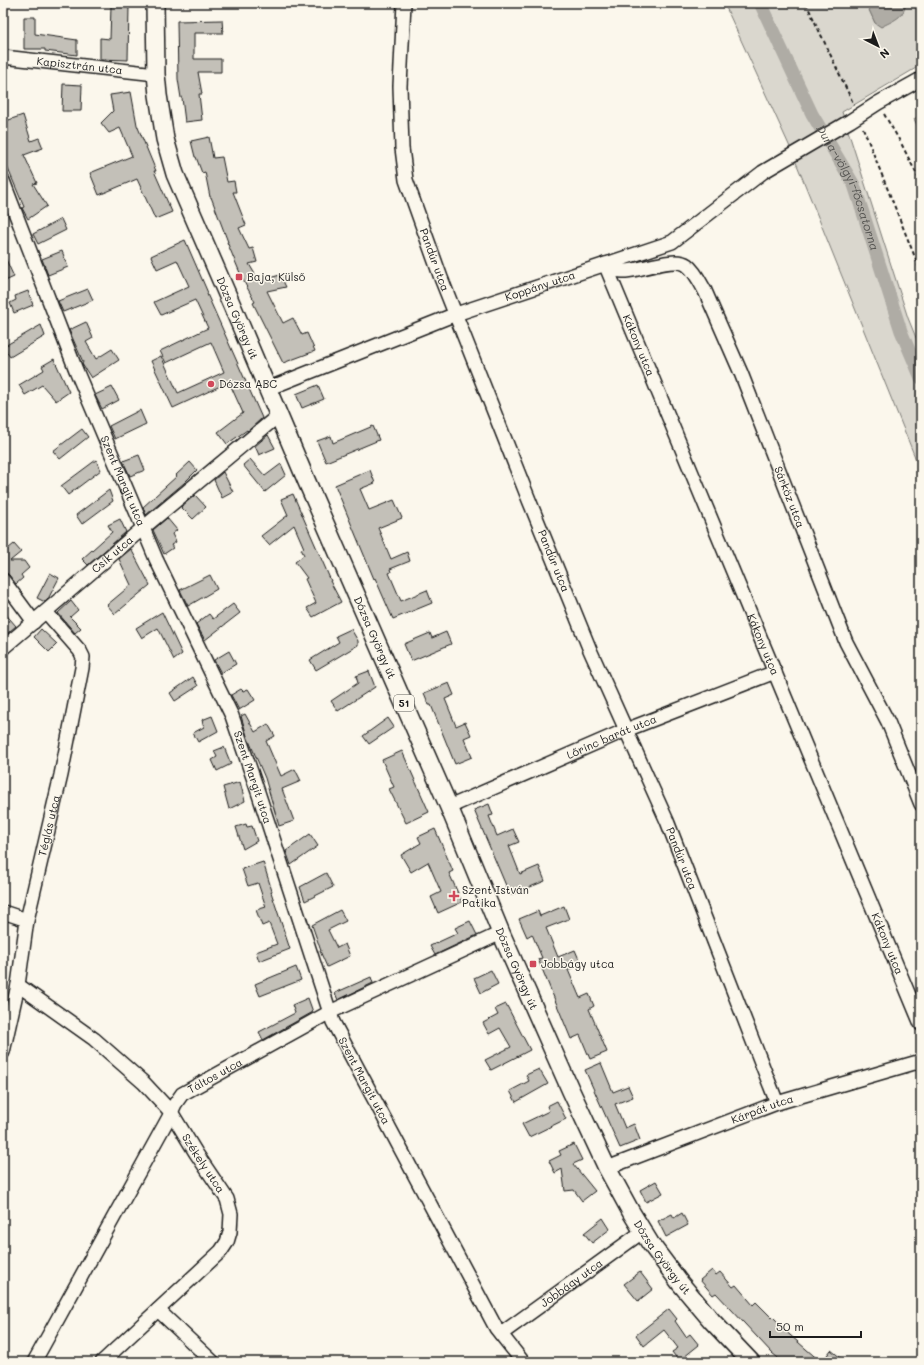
<svg xmlns="http://www.w3.org/2000/svg" width="924" height="1365" viewBox="0 0 924 1365" font-family="Mali,sans-serif">
<rect width="100%" height="100%" fill="#fbf7ec"/>
<filter id="ink" filterUnits="userSpaceOnUse"><feTurbulence type="fractalNoise" baseFrequency=".025" numOctaves="2"/><feDisplacementMap in="SourceGraphic" scale="8" xChannelSelector="R" yChannelSelector="G"/><feConvolveMatrix kernelMatrix="1 2 1 2 8 2 1 2 1" color-interpolation-filters="sRGB"/></filter>
<g filter="url(#ink)">
<!-- green -->
<g fill="#dad7ce" stroke="#7b7a75">
<path d="M724,3H866L875,23L905,8V3H921V65L842,112L908,318L921,350V472L789,145Z"/>
<path d="M921,115V133L914,119Z"/>
</g>
<!-- water -->
<path fill="#afaca5" stroke="#74726e" d="M866,3H905C906,17 892,21 881,27L875,23Z"/>
<g fill="none" stroke-linecap="round" stroke-linejoin="round">
<!-- canal -->
<path stroke="#afaca5" stroke-width="13" id="s1" d="M760,3L812,114L854,185L901,331L921,378"/>
</g>
<!-- building -->
<g fill="#c3c0b8" stroke="#1c1c1c">
<path d="M111,6H129L128,60L100,59V38L110,39Z"/>
<path d="M24,17H35V34L77,40V55L45,51V49H24Z"/>
<path d="M222,20L223,33H194V59H221V72H198L202,94H199L202,120L185,122L182,98H181L178,79L177,21Z"/>
<path d="M63,84L82,85L81,111H62Z"/>
<path d="M131,92L137,125L156,171H154L172,212L155,219L137,179L99,195L90,173L132,156L120,128L109,133L101,123L113,111L110,95Z"/>
<path d="M23,115L31,141L39,138L43,148L24,155L37,183L33,184L47,206L28,219L22,208L24,207L3,157V122Z"/>
<path d="M209,137L213,158L222,157L227,182L234,181L236,192H233L246,225L239,228L249,249L253,248L257,262L249,264L259,281L280,275L286,287L267,291L283,323L293,318L302,335L307,333L315,351L283,363L253,303L255,302L243,280L227,242H228L211,197H210L205,172L202,173L196,157H195L191,141Z"/>
<path d="M61,219L66,230L38,244L33,234Z"/>
<path d="M185,240L208,293L207,294L262,418L248,431L247,430L227,444L218,432L243,413L229,382L173,408L151,361L161,356L178,393L224,372L211,342L166,363L160,351L208,328L195,300L161,315L154,302L189,286L177,260L157,269L151,256Z"/>
<path d="M62,251L68,267L48,275L42,259Z"/>
<path d="M3,253L14,277L3,282Z"/>
<path d="M88,289L93,300L63,312L58,301Z"/>
<path d="M28,291L33,305L14,313L10,303L16,300L15,296Z"/>
<path d="M86,322L93,338L86,342L96,359L112,349L119,360L91,378L82,364L83,362L69,330Z"/>
<path d="M41,325L45,336L10,357L3,347Z"/>
<path d="M54,359L69,392L56,401L42,385L25,395L19,385L44,370L42,366Z"/>
<path d="M318,385L324,399L302,408L296,394Z"/>
<path d="M112,387L119,400L102,409L95,395Z"/>
<path d="M140,410L146,424L115,439L109,426Z"/>
<path d="M373,426L379,440L326,462L317,441L331,436L333,443Z"/>
<path d="M82,429L88,437L60,459L53,451Z"/>
<path d="M268,435L275,448L259,455L255,446Z"/>
<path d="M139,455L145,470L130,476L123,461Z"/>
<path d="M250,459L265,476L281,464L286,475L265,492L243,465Z"/>
<path d="M96,460L101,470L68,495L61,486Z"/>
<path d="M190,462L197,470L184,483L146,515L143,507L177,476L176,475Z"/>
<path d="M370,470L375,483L360,489L369,510L394,500L402,518L378,528L391,559L407,552L410,561L390,569L391,572L389,573L401,601L427,590L432,603L393,619L375,578L374,579L335,485Z"/>
<path d="M223,472L233,492L222,498L214,480Z"/>
<path d="M109,490L113,501L82,524L76,515Z"/>
<path d="M293,494L331,581H330L341,602L313,617L307,608L316,603L305,579L307,578L295,562L304,555L301,549L304,548L294,525L269,545L261,536L288,515L281,499Z"/>
<path d="M195,495L206,507L193,519L181,507Z"/>
<path d="M167,518L177,530L172,534L176,542L171,545L173,548L164,554L153,530Z"/>
<path d="M120,519L126,532L88,565L82,559L112,532L108,525Z"/>
<path d="M14,544L21,552L10,561H24L29,568L21,575L23,578L16,584L9,575L3,572V553Z"/>
<path d="M131,549L150,585L115,614L107,605L131,585L119,559Z"/>
<path d="M50,573L59,578L48,599L45,602L37,598Z"/>
<path d="M210,575L217,589L188,606L180,590Z"/>
<path d="M71,601L78,610L70,617L81,628L75,633L58,613Z"/>
<path d="M233,604L240,613L205,640L196,624L209,614L213,619Z"/>
<path d="M3,611L16,626L3,637Z"/>
<path d="M162,612L182,654L174,660L158,628L142,638L136,628Z"/>
<path d="M41,629L57,644L49,652L34,637Z"/>
<path d="M351,629L358,641V645L316,670L310,660L339,642L336,636Z"/>
<path d="M446,632L451,644L411,661L404,644L430,633L432,638Z"/>
<path d="M229,651L236,664L221,673L214,660Z"/>
<path d="M369,671L375,687L338,711L331,701L358,683L356,676Z"/>
<path d="M193,677L198,686L175,701L170,693Z"/>
<path d="M449,683L454,695L445,699L456,726L465,722L471,735L464,738L472,757L455,764L431,705H429L424,693Z"/>
<path d="M241,689L243,691L248,689L255,700L239,710L231,695Z"/>
<path d="M245,714L255,732L268,724L275,736L266,741L281,776L295,769L301,781L282,789L294,821L279,826L265,778L247,736L241,716Z"/>
<path d="M212,716L218,731L198,742L193,733L204,727L202,720Z"/>
<path d="M388,718L394,727L369,744L363,736Z"/>
<path d="M224,747L231,764L217,771L212,760L217,757L214,751Z"/>
<path d="M402,751L429,812L406,823L389,789L394,787L382,760Z"/>
<path d="M240,782L245,801L229,809L223,787Z"/>
<path d="M489,804L493,815L489,816L497,836L513,829L519,842L509,846L520,874L539,866L545,881L510,895L474,810Z"/>
<path d="M246,824L247,827L252,826L257,841L243,849L236,827Z"/>
<path d="M435,829L453,871L449,873L462,902L438,913L431,897L441,892L428,862L411,872L401,855L421,843L418,837Z"/>
<path d="M310,834L318,846L291,865L286,851Z"/>
<path d="M263,862L272,891L271,892L290,949L259,961L256,952L277,944L269,923L262,926L256,910L266,907L258,883L248,886L242,869Z"/>
<path d="M326,873L333,887L305,901L300,887Z"/>
<path d="M564,906L569,919L546,928L558,957L575,950L581,964L568,970L580,998L589,994L594,1006L589,1009L607,1052L590,1059L580,1035L571,1039L538,959L542,958L532,934L527,937L519,919L538,911L540,916Z"/>
<path d="M340,910L346,921L328,930L337,948L345,944L350,956L327,967L320,951H321L312,925Z"/>
<path d="M470,921L477,935L435,955L430,946L458,933L455,928Z"/>
<path d="M296,967L301,980L260,996L255,984Z"/>
<path d="M491,970L498,984L481,993L474,978Z"/>
<path d="M371,977L373,983L338,1000L335,993Z"/>
<path d="M308,998L313,1012L263,1040L259,1032L295,1013L292,1005Z"/>
<path d="M506,1004L530,1050L491,1070L485,1060L511,1047L500,1028L489,1034L483,1023L498,1015L495,1009Z"/>
<path d="M601,1063L613,1092L628,1086L633,1097L615,1104L625,1128L634,1124L640,1140L620,1148L585,1070Z"/>
<path d="M539,1069L548,1084L516,1102L510,1091L529,1081L526,1075Z"/>
<path d="M557,1101L566,1119L529,1137L522,1124L549,1111L547,1106Z"/>
<path d="M574,1144L582,1160L573,1164L595,1191L582,1201L574,1190L565,1191L562,1169L555,1173L549,1161L561,1155L559,1151Z"/>
<path d="M656,1181L663,1193L646,1202L640,1190Z"/>
<path d="M682,1213L688,1225L666,1237L658,1221L672,1214L674,1218Z"/>
<path d="M603,1218L610,1229L592,1243L584,1233Z"/>
<path d="M712,1270L716,1275L720,1272L733,1287L736,1285L753,1305L756,1302L772,1318L773,1317L784,1328L783,1329L821,1362H783L772,1353L716,1293L713,1295L700,1280Z"/>
<path d="M640,1272L653,1289L638,1301L624,1284Z"/>
<path d="M669,1309L677,1319L675,1321L686,1337L690,1334L699,1345L679,1361L672,1352L678,1348L664,1330L644,1346L636,1335Z"/>
<path d="M831,1350L846,1362H822Z"/>
</g>
<g fill="none" stroke-linecap="round" stroke-linejoin="round">
<!-- minor casing -->
<g stroke="#1c1c1c" stroke-width="16">
<g id="minor">
<path id="s2" d="M404,3L400,86L402,148L406,180L441,278L529,500L590,650L667,821L777,1103"/>
<path id="s3" d="M3,57L156,74"/>
<path id="s4" d="M3,181L76,370L143,528L156,559L232,716L258,792L333,1022L496,1328L523,1362"/>
<path id="s5" d="M605,264L921,1024"/>
<path id="s6" d="M608,270C614,270 620,271 626,271C642,270 675,256 687,265C695,271 700,282 705,291L741,373L846,642L888,722L921,804"/>
<path id="s7" d="M267,389L456,314L672,242L763,172L850,121L878,103L921,79"/>
<path d="M3,580L34,622"/>
<path id="s8" d="M3,648L143,528L279,415"/>
<path id="s9" d="M449,807L626,730L775,672"/>
<path d="M3,912L27,920"/>
<path id="s10" d="M18,985L94,1039L144,1083L171,1112L196,1153L227,1199L231,1214L230,1232L227,1242L221,1251L102,1362"/>
<path id="s11" d="M3,1052L18,985L27,920L61,775L82,668L83,657L80,651L46,612"/>
<path id="s12" d="M607,1168L777,1103L921,1061"/>
<path d="M158,1310L213,1362"/>
<path id="s13" d="M501,1334L642,1232"/>
<path id="s14" d="M34,1362L169,1117L175,1104L182,1094L330,1012L501,933"/>
</g>
</g>
<!-- major casing -->
<g stroke="#1c1c1c" stroke-width="20">
<g id="major">
<path id="s15" d="M155,3L156,74L158,95L165,139L175,174L240,324L307,482L449,807L501,933L571,1091L607,1168L631,1212L650,1243L680,1283L712,1321L751,1362"/>
</g>
</g>
<!-- path -->
<g stroke="#1c1c1c" stroke-width="2" stroke-dasharray="4 3" stroke-linecap="butt">
<path d="M806,3L854,105"/>
<path d="M884,114L901,143L921,183"/>
<path d="M863,128L921,272"/>
</g>
<!-- minor -->
<use href="#minor" stroke="#fbf7ec" stroke-width="13"/>
<!-- major -->
<use href="#major" stroke="#fbf7ec" stroke-width="17"/>
</g>
</g>
<!-- markers -->
<g fill="#d1495b" stroke="#fbf7ec" stroke-width="1.5">
<rect x="235" y="273" width="8" height="8" rx="2"/>
<circle cx="211" cy="384" r="4"/>
<path d="M452 890h4v4h4v4h-4v4h-4v-4h-4v-4h4z"/>
<rect x="529" y="960" width="8" height="8" rx="2"/>
</g>
<g text-anchor="middle" stroke-width="3" stroke-linejoin="round" paint-order="stroke">
<!-- shield labels -->
<rect fill="#fbf7ec" stroke="#5f5e5a" stroke-width="1" x="394" y="695" width="20" height="16" rx="3"/>
<g font-size="10" font-weight="bold" fill="#1c1c1c">
<text x="404" y="707">51</text>
</g>
<!-- street labels -->
<g font-size="11" fill="#1c1c1c" stroke="#fbf7ec">
<text dy="4" stroke="none"><textPath href="#s3" startOffset="77">Kapisztrán utca</textPath></text>
<text dy="4" stroke="none"><textPath href="#s2" startOffset="262">Pandúr utca</textPath></text>
<text dy="4" stroke="none"><textPath href="#s7" startOffset="292">Koppány utca</textPath></text>
<text dy="4" stroke="none"><textPath href="#s15" startOffset="330">Dózsa György út</textPath></text>
<text dy="4" stroke="none"><textPath href="#s5" startOffset="88">Kákony utca</textPath></text>
<text dy="4" stroke="none"><textPath href="#s4" startOffset="323">Szent Margit utca</textPath></text>
<text dy="4" stroke="none"><textPath href="#s6" startOffset="335">Sárköz utca</textPath></text>
<text dy="4" stroke="none"><textPath href="#s8" startOffset="144">Csík utca</textPath></text>
<text dy="4" stroke="none"><textPath href="#s2" startOffset="586">Pandúr utca</textPath></text>
<text dy="4" stroke="none"><textPath href="#s15" startOffset="678">Dózsa György út</textPath></text>
<text dy="4" stroke="none"><textPath href="#s5" startOffset="412">Kákony utca</textPath></text>
<text dy="4" stroke="none"><textPath href="#s9" startOffset="177">Lőrinc barát utca</textPath></text>
<text dy="4" stroke="none"><textPath href="#s4" startOffset="647">Szent Margit utca</textPath></text>
<text dy="4" stroke="none"><textPath href="#s11" startOffset="231">Téglás utca</textPath></text>
<text dy="4" stroke="none"><textPath href="#s2" startOffset="910">Pandúr utca</textPath></text>
<text dy="4" stroke="none"><textPath href="#s5" startOffset="736">Kákony utca</textPath></text>
<text dy="4" stroke="none"><textPath href="#s15" startOffset="1038">Dózsa György út</textPath></text>
<text dy="4" stroke="none"><textPath href="#s14" startOffset="344">Táltos utca</textPath></text>
<text dy="4" stroke="none"><textPath href="#s4" startOffset="971">Szent Margit utca</textPath></text>
<text dy="4" stroke="none"><textPath href="#s12" startOffset="166">Kárpát utca</textPath></text>
<text dy="4" stroke="none"><textPath href="#s10" startOffset="260">Székely utca</textPath></text>
<text dy="4" stroke="none"><textPath href="#s15" startOffset="1362">Dózsa György út</textPath></text>
<text dy="4" stroke="none"><textPath href="#s13" startOffset="87">Jobbágy utca</textPath></text>
</g>
<!-- poi labels -->
<g font-size="11" fill="#1c1c1c" stroke="#fbf7ec" text-anchor="start">
<text x="247" y="281">Baja, Külső</text>
<text x="219" y="388">Dózsa ABC</text>
<text x="462" y="894">Szent István<tspan x="462" dy="13">Patika</tspan></text>
<text x="541" y="968">Jobbágy utca</text>
</g>
<!-- water labels -->
<g font-size="12" font-style="italic" fill="#575653" stroke="#fbf7ec">
<text dy="4" stroke="none"><textPath href="#s1" startOffset="205">Duna-völgyi-főcsatorna</textPath></text>
</g>
</g>
<!-- margin -->
<rect width="924" height="1365" fill="none" stroke="#fbf7ec" stroke-width="16"/>
<rect x="8" y="8" width="908" height="1349" fill="none" stroke="#1c1c1c" stroke-width="1.5" filter="url(#ink)"/>
<!-- north arrow -->
<g transform="translate(878 46) rotate(138)" stroke="#fbf7ec" stroke-width="3" paint-order="stroke">
<path d="M0-3L7 15L0 10L-7 15Z" fill="#1c1c1c"/>
<text y="-6" font-size="11" font-weight="bold" text-anchor="middle" fill="#1c1c1c">N</text>
</g>
<!-- scale -->
<path d="M770 1331v6h91v-6" fill="none" stroke="#1c1c1c" stroke-width="2"/>
<text x="776" y="1331" font-size="12" fill="#1c1c1c" stroke="#fbf7ec" stroke-width="3" paint-order="stroke">50 m</text>
</svg>
